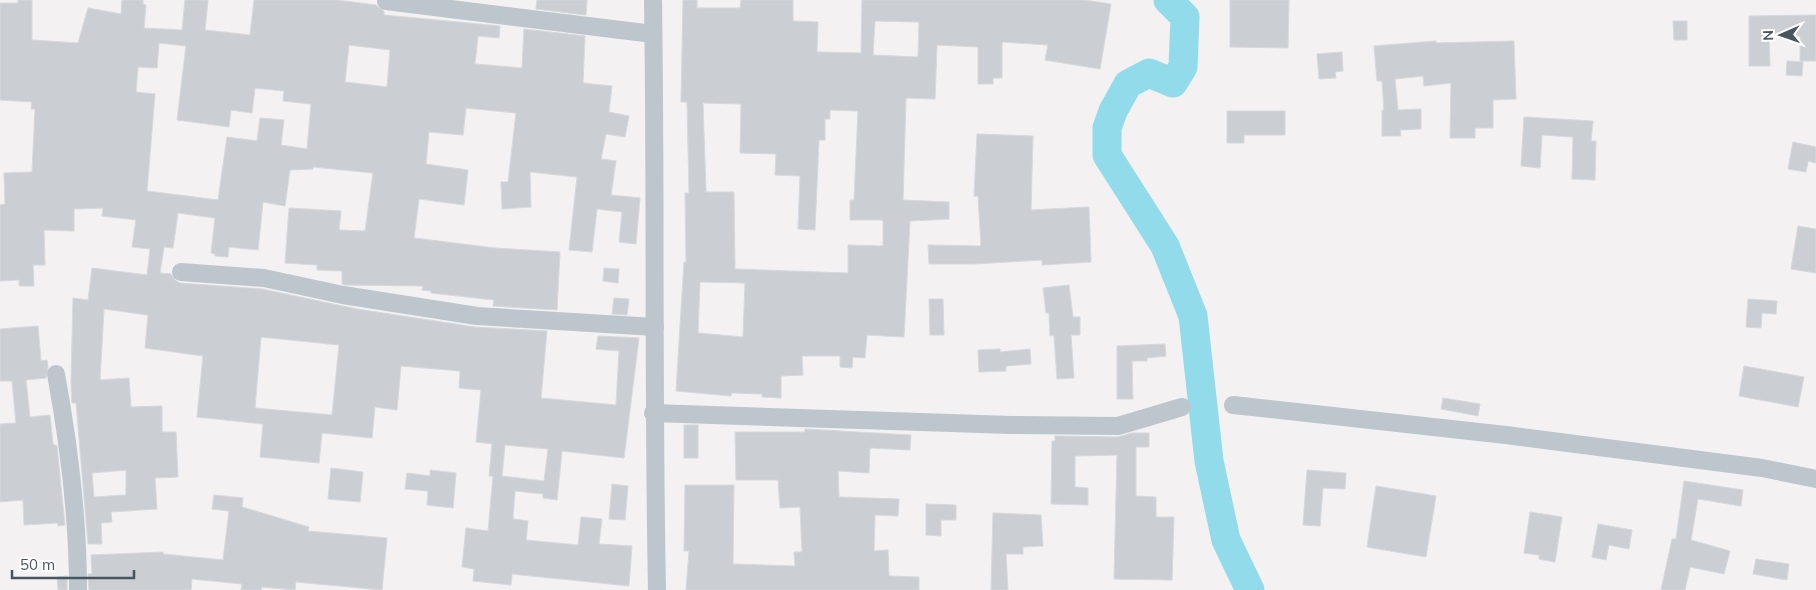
<svg xmlns="http://www.w3.org/2000/svg" width="1816" height="590" viewBox="0 0 1816 590" font-family="Mulish,sans-serif">
<rect width="100%" height="100%" fill="#f3f1f1"/>
<g fill="none" stroke-linecap="round" stroke-linejoin="round">
<!-- river -->
<path stroke="#91dbea" stroke-width="29" d="M1168,0L1185,17L1183,67L1173,83L1149,73L1128,84L1113,111L1107,128V155L1165,246L1193,316L1209,461L1226,540L1250,590"/>
</g>
<!-- building -->
<g fill="#cbced3" stroke="#d5d8dc" fill-rule="evenodd">
<path d="M18,0H32V40L78,43L88,8L121,14L122,0H143V4L146,5L144,28L182,30L185,0H208L205,30L250,35L254,0H337L376,5L384,11V15L500,26L499,38L478,36L475,64L522,68L524,29L585,36L583,83L612,86L609,112L629,116L625,137L606,134L601,159L616,161L611,195L640,198L636,244L619,242L622,212L597,209L592,252L569,250L577,177L530,172L531,207L502,209L501,182H508L516,113L466,108L463,135L429,132L426,164L468,170L464,205L419,199L414,238L495,248L560,252L557,310L493,306L494,300L431,293V291L422,290L423,286L345,285L342,284V271L317,270V265L285,263L289,208L341,211L339,230L365,231L373,173L313,167V169L290,170L285,206L263,202L258,250L229,247L228,257L215,256V254L211,253L215,218L178,213L173,248L164,247L160,273L171,274L175,280L180,283L262,289L357,309L475,327L547,331L541,398L616,405L619,351L596,349L598,336L639,338L624,458L562,451L557,500L543,498V494L515,491L513,519L528,521L526,540L578,545L581,517L602,519L599,544L632,546L629,586L512,574L511,585L473,581L474,569L462,567L466,528L488,531L493,476H489L492,444L476,442L481,390L459,388L460,371L401,366L397,410L375,407L372,438L322,433L319,463L260,457L263,424L197,417L203,356L145,348L148,315L104,309L100,380L129,378L131,407L162,406V432H176L178,477L155,478L157,509L111,512L112,522L101,523L102,544H88L76,403H72L71,383L73,298L88,300L92,268L147,275L150,249L132,247L136,220L102,216L103,208L74,209V231L44,230L45,265H33L34,286H19V280L0,281V205L5,204L4,173L32,172L35,109H31L32,102L0,100V3H18ZM159,43L186,46L177,120L229,127L231,110L252,113L255,88L284,91L283,101L311,104L307,149L281,145L284,120L260,118L257,141L227,137L218,200L147,191L155,94L136,92L138,67L157,68ZM349,45L390,50L387,87L345,82ZM261,337L339,345L332,415L255,408ZM505,445L548,449L544,481L502,476ZM126,470V495L94,497L92,473Z"/>
<path d="M537,0H587L586,15L536,9Z"/>
<path d="M683,0H697V8H740L741,0H793V21L818,22L817,52L861,53L862,0H1084L1111,4L1100,69L1045,60L1048,45L1002,42V78H993V84H978V47L937,45L935,99L906,98L903,200L949,202V219L910,221L904,337L867,335L865,358L853,357L852,368L840,367V356H802L803,375L781,376V398L762,397V394L732,393L731,396L676,391L684,262H686L685,193H689L687,102H681ZM875,21L919,22L918,57L873,55ZM703,103L741,104L740,153L776,154L775,175L800,176L798,229L815,230L819,140H825V119H830V110L858,111L854,200H850V220H883V246L848,245V273L735,269L734,192H706ZM700,282L745,283L743,337L698,333Z"/>
<path d="M1230,0H1289L1288,48L1230,47Z"/>
<path d="M1816,15V61H1800V36H1769L1770,66H1749V16Z"/>
<path d="M1673,21H1687V40H1674Z"/>
<path d="M1436,41V43L1514,41L1516,99L1493,100V128H1475V138H1450L1451,83L1424,86L1423,76L1395,79L1398,110L1421,109V129L1400,130L1401,136H1382V110H1384L1382,81H1377L1374,46Z"/>
<path d="M1342,52L1343,71L1335,72L1336,78L1319,79L1317,54Z"/>
<path d="M1787,61L1803,62L1802,76L1786,75Z"/>
<path d="M1227,111H1285V135H1244V143H1227Z"/>
<path d="M1524,117L1593,121L1591,141H1596L1595,180L1572,179L1573,137L1542,135L1540,168L1521,166Z"/>
<path d="M977,134L1033,136L1031,210L1089,207L1091,262L1042,265V260L974,264H929L928,245L981,246L978,196H974Z"/>
<path d="M1793,142L1816,147V163L1808,161L1806,172L1788,169Z"/>
<path d="M1798,226L1816,229V273L1791,269Z"/>
<path d="M604,268L619,269L618,283L603,281Z"/>
<path d="M1069,285L1073,317H1080V335H1071L1074,378L1057,379L1054,335L1050,336L1049,313H1046L1043,288Z"/>
<path d="M614,298L629,299L627,315L612,314Z"/>
<path d="M929,299H943L944,335H930Z"/>
<path d="M1748,299L1777,301L1776,314L1762,313L1761,328L1746,327Z"/>
<path d="M38,326L41,361L47,360L48,368L46,378L26,380L30,417L50,415L53,444L57,446L58,456L65,525L58,526V523L24,525L23,500L0,502V424L16,423L12,381H0V329Z"/>
<path d="M1165,344L1166,356L1147,358V361H1132L1133,399H1117V346Z"/>
<path d="M1000,349V352L1030,349L1031,364L1006,366V371L979,372L978,350Z"/>
<path d="M1744,366L1804,377L1798,407L1739,396Z"/>
<path d="M1443,398L1480,404L1478,416L1441,409Z"/>
<rect x="684" y="425" width="14" height="33"/>
<path d="M805,429L911,435L910,450L870,448L869,473L838,471L839,497L899,499L898,516L875,515L874,551L888,550L889,576L919,577V590H686L689,551H684L685,485H734L733,564L795,566L794,552H802L800,507L780,508L778,480H736L735,432H805Z"/>
<path d="M1132,433H1149V447H1136V496L1156,497V517H1174L1172,580L1114,579L1117,455L1075,456V487L1088,488V505L1051,504L1052,441H1055V436L1118,437Z"/>
<path d="M331,468L363,472L360,502L328,499Z"/>
<path d="M430,470L456,473L453,508L427,505L428,491L405,489L407,473L430,476Z"/>
<path d="M1307,470L1346,473L1345,489L1323,488L1320,526L1303,525Z"/>
<path d="M1684,481L1743,490L1741,506L1698,499L1691,540L1730,551L1724,574L1690,567L1685,590H1661L1672,539H1676Z"/>
<path d="M612,484L628,486L625,520L609,519Z"/>
<path d="M1376,486L1436,496L1426,557L1367,547Z"/>
<path d="M214,495L243,498L242,507L309,527L308,531L387,538L382,590L296,582L295,590L262,587L261,590H241L242,584L192,579L191,590H89L88,574H92L91,555L163,552V554L223,560L229,511L212,509Z"/>
<path d="M926,504L956,505V520H941V536L926,535Z"/>
<path d="M1530,512L1562,517L1555,562L1539,559V555L1524,553Z"/>
<path d="M993,513L1041,515L1043,546L1023,547V554H1006L1008,590H991Z"/>
<path d="M1598,524L1632,530L1629,549L1609,545L1606,560L1592,557Z"/>
<path d="M1756,559L1789,564L1787,580L1753,574Z"/>
<path d="M67,576V590H58L57,577Z"/>
</g>
<g fill="none" stroke-linecap="round" stroke-linejoin="round">
<!-- minor -->
<g stroke="#bdc6cd" stroke-width="18">
<path d="M653,0C656,197 653,393 657,590"/>
<path d="M386,1L653,34"/>
<path d="M181,272L264,278L343,295L477,316L655,327"/>
<path d="M56,374C69,445 78,517 78,590"/>
<path d="M1233,405L1506,435L1762,468L1816,479"/>
<path d="M653,413L1011,425L1118,426L1182,407"/>
</g>
</g>
<!-- north arrow -->
<g transform="translate(1781 35) rotate(268)" stroke="#ffffff" stroke-width="4" paint-order="stroke">
<path d="M0-4L9 19L0 12L-9 19Z" fill="#49555e"/>
<text y="-8" font-size="14" font-weight="bold" text-anchor="middle" fill="#49555e">N</text>
</g>
<!-- scale -->
<path d="M12 570v8h122v-8" fill="none" stroke="#49555e" stroke-width="2.5"/>
<text x="20" y="570" font-size="15" fill="#49555e" stroke="#ffffff" stroke-width="4" paint-order="stroke">50 m</text>
</svg>
